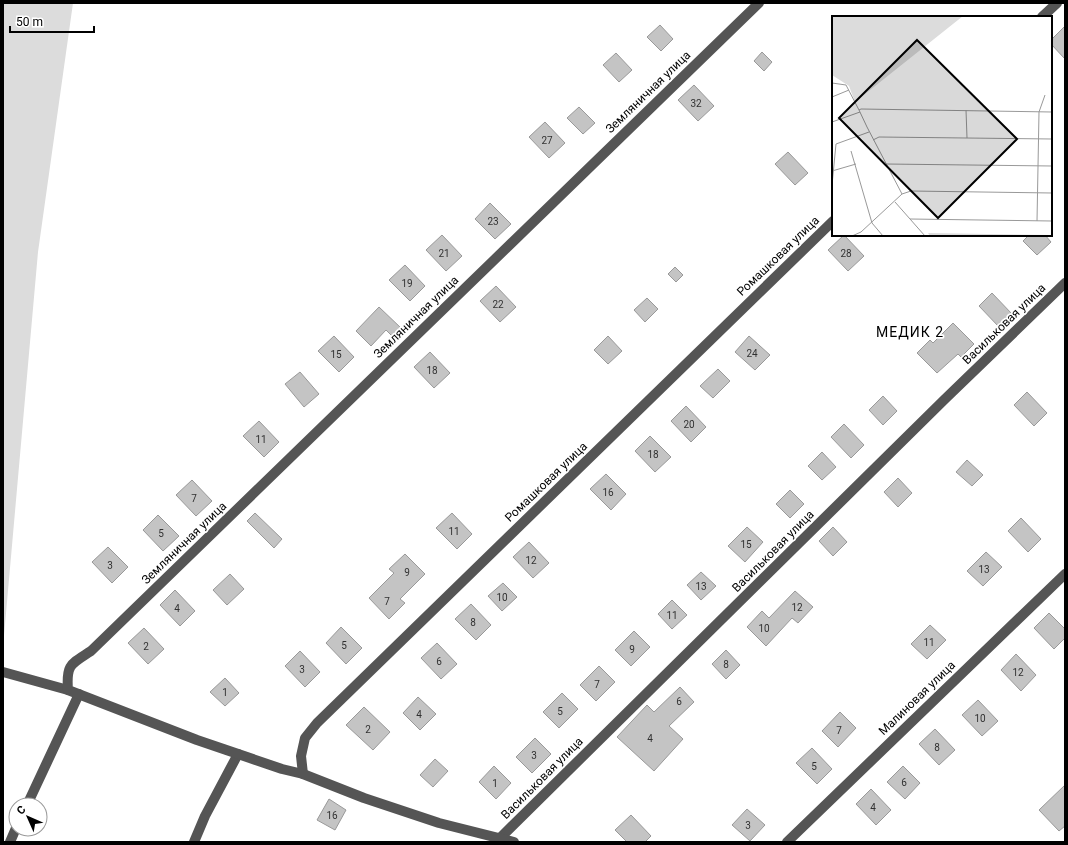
<svg xmlns="http://www.w3.org/2000/svg" width="1068" height="845" viewBox="0 0 1068 845" font-family="Roboto,sans-serif">
<rect width="100%" height="100%" fill="#fff"/>
<!-- green -->
<path fill="#dcdcdc" d="M3,3H73L38,252L3,647Z"/>
<!-- building -->
<g fill="#c4c4c4" stroke="#999">
<path d="M660,25L673,39L661,51L647,37Z"/>
<path d="M1065,26V59L1051,44V40Z"/>
<path d="M762,52L772,62L764,71L754,61Z"/>
<path d="M616,53L632,70L619,82L603,65Z"/>
<path d="M694,85L714,106L698,121L678,100Z"/>
<path d="M579,107L595,123L583,134L567,118Z"/>
<path d="M545,122L565,143L549,158L529,137Z"/>
<path d="M788,152L808,173L795,185L775,164Z"/>
<path d="M490,203L511,224L495,239L475,219Z"/>
<path d="M442,235L462,256L446,271L426,250Z"/>
<path d="M844,235L864,256L848,271L828,250Z"/>
<path d="M1029,235H1045L1051,242L1037,255L1023,241Z"/>
<path d="M405,265L425,286L410,301L389,280Z"/>
<path d="M675,267L683,275L676,282L668,274Z"/>
<path d="M496,286L516,307L500,322L480,301Z"/>
<path d="M992,293L1012,314L999,327L979,306Z"/>
<path d="M647,298L658,309L645,322L634,310Z"/>
<path d="M379,307L401,328L393,337L386,330L371,346L356,331Z"/>
<path d="M953,323L974,344L961,357L958,354L937,373L917,353L930,340L933,343Z"/>
<path d="M334,336L354,357L339,372L318,351Z"/>
<path d="M608,336L622,351L608,364L594,350Z"/>
<path d="M749,336L770,355L755,370L735,352Z"/>
<path d="M430,352L450,373L434,388L414,367Z"/>
<path d="M718,369L730,381L713,398L700,386Z"/>
<path d="M300,372L319,394L304,407L285,384Z"/>
<path d="M1027,392L1047,413L1034,426L1014,405Z"/>
<path d="M883,396L897,411L883,425L869,410Z"/>
<path d="M686,406L706,427L691,442L671,421Z"/>
<path d="M259,421L279,442L264,457L243,436Z"/>
<path d="M844,424L864,445L851,458L831,437Z"/>
<path d="M650,436L671,457L655,472L635,451Z"/>
<path d="M822,452L836,467L822,480L808,466Z"/>
<path d="M967,460L983,475L972,486L956,472Z"/>
<path d="M606,474L626,494L611,510L590,489Z"/>
<path d="M898,478L912,493L898,507L884,492Z"/>
<path d="M192,480L212,501L196,516L176,495Z"/>
<path d="M790,490L804,504L790,518L776,504Z"/>
<path d="M255,513L282,539L274,548L247,521Z"/>
<path d="M452,513L472,534L457,549L436,528Z"/>
<path d="M158,515L179,536L163,551L143,530Z"/>
<path d="M1021,518L1041,539L1028,552L1008,531Z"/>
<path d="M747,527L763,542L745,562L728,546Z"/>
<path d="M833,527L847,542L833,556L819,541Z"/>
<path d="M529,542L549,563L533,578L513,557Z"/>
<path d="M108,547L128,567L112,583L92,562Z"/>
<path d="M986,552L1002,567L983,586L967,571Z"/>
<path d="M405,554L425,574L400,599L405,603L389,619L369,598L394,573L389,569Z"/>
<path d="M701,572L716,586L701,600L687,585Z"/>
<path d="M230,574L244,589L227,605L213,590Z"/>
<path d="M503,583L517,597L502,611L488,596Z"/>
<path d="M175,590L195,611L180,626L160,605Z"/>
<path d="M795,591L813,607L798,623L792,618L766,646L747,627L762,611L769,618Z"/>
<path d="M672,600L687,615L672,629L658,614Z"/>
<path d="M471,604L491,625L476,640L455,619Z"/>
<path d="M1049,613L1065,629V638L1054,649L1034,628Z"/>
<path d="M930,625L946,640L927,659L911,644Z"/>
<path d="M341,627L362,648L346,664L326,643Z"/>
<path d="M144,628L164,649L148,664L128,643Z"/>
<path d="M634,631L650,647L631,666L615,650Z"/>
<path d="M437,643L457,664L441,679L421,658Z"/>
<path d="M726,650L740,665L726,679L712,664Z"/>
<path d="M300,651L320,672L305,687L285,666Z"/>
<path d="M1016,654L1036,675L1021,691L1001,670Z"/>
<path d="M599,666L615,682L596,701L580,685Z"/>
<path d="M225,678L239,693L225,706L210,692Z"/>
<path d="M680,687L694,702L669,726L683,739L654,771L617,737L647,705L654,712Z"/>
<path d="M562,693L578,709L559,728L543,712Z"/>
<path d="M418,697L436,714L420,730L403,713Z"/>
<path d="M978,700L998,721L982,736L962,715Z"/>
<path d="M364,707L390,732L373,750L346,725Z"/>
<path d="M840,712L856,728L838,747L822,731Z"/>
<path d="M935,729L955,750L939,765L919,744Z"/>
<path d="M535,738L551,754L532,773L516,757Z"/>
<path d="M812,748L832,769L817,784L796,763Z"/>
<path d="M435,759L448,771L433,787L420,775Z"/>
<path d="M494,766L511,783L496,799L479,782Z"/>
<path d="M903,766L920,783L905,799L887,782Z"/>
<path d="M1065,785V826L1059,831L1039,810Z"/>
<path d="M871,789L891,810L876,825L856,804Z"/>
<path d="M329,799L346,810L335,830L317,820Z"/>
<path d="M747,809L765,825L750,841L732,825Z"/>
<path d="M631,815L651,836L645,842H627L615,830Z"/>
</g>
<g fill="none" stroke-linecap="round" stroke-linejoin="round">
<!-- minor -->
<g stroke="#555" stroke-width="10">
<path d="M1042,17L1057,3"/>
<path d="M3,672L68,690"/>
<path d="M303,774L301,756L305,738L317,723L833,221"/>
<path d="M27,805L79,694"/>
<path d="M500,838L945,399L1065,283"/>
<path d="M10,842L16,828"/>
<path d="M194,842L205,816L238,754"/>
<path d="M514,842L439,823L364,798L303,774L282,769L197,740L68,690C66,664 71,664 91,651L759,3"/>
<path d="M787,842L1065,574"/>
</g>
</g>
<g text-anchor="middle" stroke-width="3.5" stroke-linejoin="round" paint-order="stroke">
<!-- number labels -->
<g font-size="10" fill="#313131">
<text x="696" y="107">32</text>
<text x="547" y="144">27</text>
<text x="493" y="225">23</text>
<text x="444" y="257">21</text>
<text x="846" y="257">28</text>
<text x="407" y="287">19</text>
<text x="498" y="308">22</text>
<text x="752" y="357">24</text>
<text x="336" y="358">15</text>
<text x="432" y="374">18</text>
<text x="689" y="428">20</text>
<text x="261" y="443">11</text>
<text x="653" y="458">18</text>
<text x="608" y="496">16</text>
<text x="194" y="502">7</text>
<text x="454" y="535">11</text>
<text x="161" y="537">5</text>
<text x="746" y="548">15</text>
<text x="531" y="564">12</text>
<text x="110" y="569">3</text>
<text x="984" y="573">13</text>
<text x="407" y="576">9</text>
<text x="701" y="590">13</text>
<text x="502" y="601">10</text>
<text x="387" y="605">7</text>
<text x="797" y="611">12</text>
<text x="177" y="612">4</text>
<text x="672" y="619">11</text>
<text x="473" y="626">8</text>
<text x="764" y="632">10</text>
<text x="929" y="646">11</text>
<text x="344" y="649">5</text>
<text x="146" y="650">2</text>
<text x="632" y="653">9</text>
<text x="439" y="665">6</text>
<text x="726" y="668">8</text>
<text x="302" y="673">3</text>
<text x="1018" y="676">12</text>
<text x="597" y="688">7</text>
<text x="225" y="696">1</text>
<text x="679" y="705">6</text>
<text x="560" y="715">5</text>
<text x="419" y="718">4</text>
<text x="980" y="722">10</text>
<text x="368" y="733">2</text>
<text x="839" y="734">7</text>
<text x="650" y="742">4</text>
<text x="937" y="751">8</text>
<text x="534" y="759">3</text>
<text x="814" y="770">5</text>
<text x="904" y="786">6</text>
<text x="495" y="787">1</text>
<text x="873" y="811">4</text>
<text x="332" y="819">16</text>
<text x="748" y="829">3</text>
</g>
<!-- street labels -->
<g font-size="12" fill="#000" stroke="#fff">
<text transform="translate(648 92) rotate(-44)" y="4">Земляничная улица</text>
<text transform="translate(778 256) rotate(-44)" y="4">Ромашковая улица</text>
<text transform="translate(416 317) rotate(-44)" y="4">Земляничная улица</text>
<text transform="translate(1004 324) rotate(-44)" y="4">Васильковая улица</text>
<text transform="translate(546 482) rotate(-44)" y="4">Ромашковая улица</text>
<text transform="translate(184 543) rotate(-44)" y="4">Земляничная улица</text>
<text transform="translate(773 551) rotate(-45)" y="4">Васильковая улица</text>
<text transform="translate(917 698) rotate(-44)" y="4">Малиновая улица</text>
<text transform="translate(542 778) rotate(-45)" y="4">Васильковая улица</text>
</g>
<!-- quarter labels -->
<g font-size="14" letter-spacing="1" fill="#000" stroke="#fff">
<text x="910" y="337">МЕДИК 2</text>
</g>
</g>
<!-- overview -->
<g transform="translate(832 16)">
<rect width="220" height="220" fill="#fff"/>
<path d="M0,0H131L23,86L17,70L0,59ZM96,217L220,219V220H98Z" fill="#dcdcdc"/>
<path fill="none" stroke="#999" stroke-width="1" d="M0,67L14,69L27,94M0,81L17,74M134,94L135,122M0,106L28,96M41,124L47,121L220,123M19,135L40,207L51,220M54,148L220,150M0,155L24,148M0,169L4,128L37,116M70,178L79,175L220,177M63,186L93,220M78,203L220,205M205,205L207,96L213,79M20,220L29,216L70,178L35,111L27,94L29,93L220,96"/>
<path fill="#000" fill-opacity="0.15" stroke="#000" stroke-width="2" d="M85,24L185,123L106,202L7,102Z"/>
<rect width="220" height="220" fill="none" stroke="#000" stroke-width="2"/>
</g>
<!-- border -->
<rect width="1068" height="845" fill="none" stroke="#000000" stroke-width="8"/>
<!-- north arrow -->
<g transform="translate(28 817) rotate(315)"><circle r="19" fill="#ffffff" stroke="#999999"/>
<path d="M0-3L7 15L0 10L-7 15Z" fill="#000000"/>
<text y="-6" font-size="11" font-weight="bold" text-anchor="middle" fill="#000000">С</text>
</g>
<!-- scale -->
<path d="M10 26v6h84v-6" fill="none" stroke="#000000" stroke-width="2"/>
<text x="16" y="26" font-size="12" fill="#000000" stroke="#ffffff" stroke-width="3" paint-order="stroke">50 m</text>
</svg>
